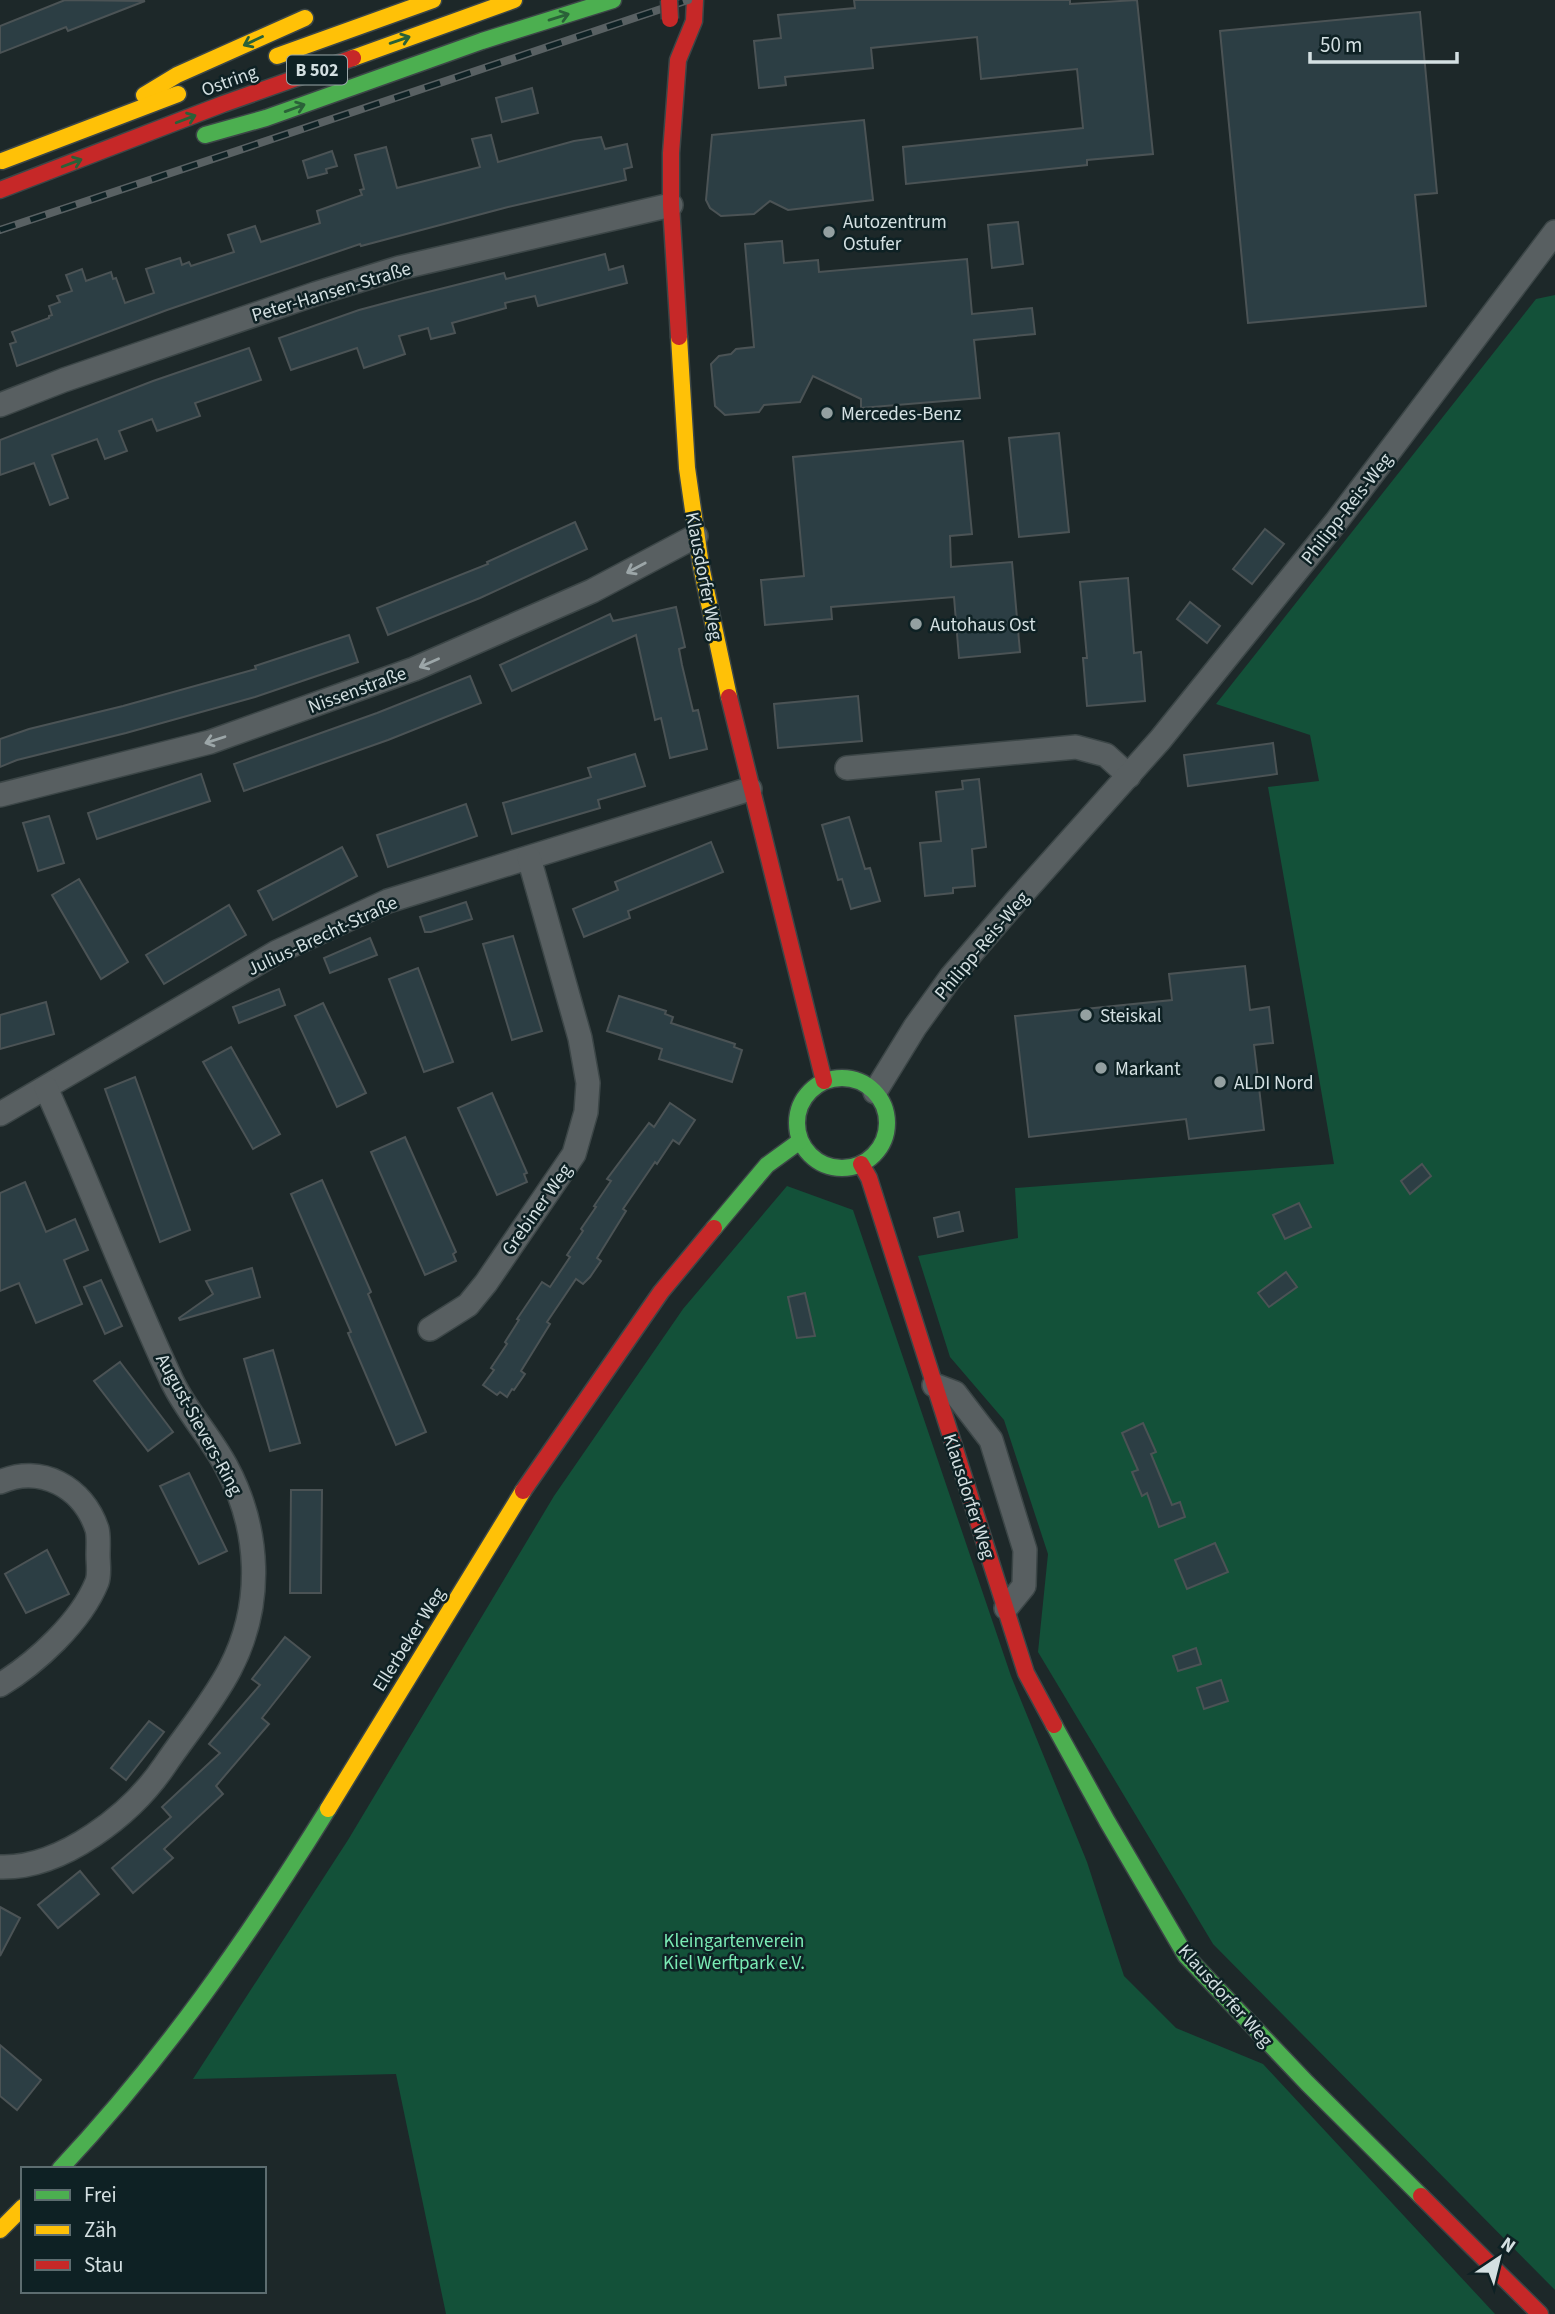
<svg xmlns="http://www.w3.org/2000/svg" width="1555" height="2314" viewBox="0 0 1555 2314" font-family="'Source Sans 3',sans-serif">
<rect width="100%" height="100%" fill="#1d2829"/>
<!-- green -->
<g fill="#135139">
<path d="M1555,295V2290L1213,1944L1038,1652L1048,1554L1004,1420L950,1357L918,1256L1018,1238L1015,1188L1334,1164L1268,787L1319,781L1310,735L1216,704L1536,299Z"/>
<path d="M787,1186L853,1210L1011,1676L1087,1862L1124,1976L1176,2028L1263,2064L1495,2314H446L396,2074L193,2079L348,1840L554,1496L683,1309Z"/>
</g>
<!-- building -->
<g fill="#2c3e44" stroke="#4b5355" stroke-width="2">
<path d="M65,0L145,1L68,31L66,27L0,53V26Z"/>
<path d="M854,0H1070V4L1137,0L1153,154L1087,160V165L906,184L903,147L1083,128L1077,69L981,79L977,37L871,48L873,68L785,77L786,85L759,88L754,41L781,38L778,15L855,8Z"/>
<path d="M1420,12L1437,193L1415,195L1426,306L1248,323L1220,31Z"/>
<path d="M532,88L538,113L502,122L496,98Z"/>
<path d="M864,120L873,200L788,210L770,201L754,214L721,216L710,208L706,200L712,135Z"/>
<path d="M491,135L498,162L574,141L601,137L605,149L627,144L632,167L624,169L626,180L508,207L361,246L360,244L167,310L17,366L10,344L16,342L12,332L49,318V316L52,315L49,306L60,302L57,296L72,291L66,275L82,269L86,281L111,272L113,279L116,278L125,303L154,293L146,269L180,258L182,265L189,262L191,266L234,252L228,235L255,226L261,242L320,223L317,211L362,195L360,190L364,189L355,155L386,147L397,188L480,167L472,139Z"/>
<path d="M332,151L337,166L326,169L327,173L308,178L303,161Z"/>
<path d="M1018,222L1023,264L992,268L988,225Z"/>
<path d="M782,241L784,263L818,260L819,272L967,259L972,314L1032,308L1035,334L974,340L980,398L861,408V399L813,376L800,402L764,405L759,412L725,415L715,406L711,364L719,356L731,354L736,349L754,347L745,244Z"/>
<path d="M605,254L609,270L623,266L627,283L538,306L535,296L505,303L506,308L452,323L455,333L431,339L428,328L399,336L405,354L364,368L357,348L291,370L279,338L359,310L404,298L504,273L506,279Z"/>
<path d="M249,348L261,380L195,403L200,416L157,431L152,419L119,431L127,451L105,459L97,439L52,455L68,498L50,505L34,463L0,475V440L153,381Z"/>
<path d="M1059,433L1069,532L1019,537L1009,438Z"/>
<path d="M963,441L972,534L950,536L951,567L1012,562L1020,652L959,658L954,597L831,607L832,619L765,625L761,580L804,576L793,457Z"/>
<path d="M575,522L587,549L480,598L388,635L377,608L488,564L487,562Z"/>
<path d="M1265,529L1284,544L1252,584L1233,569Z"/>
<path d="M1128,578L1134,653L1141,652L1145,701L1087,706L1083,658H1087L1080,582Z"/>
<path d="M1190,602L1220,626L1207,643L1177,619Z"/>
<path d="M676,607L685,647L679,649L682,665L693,711L698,710L707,749L670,758L661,718L655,720L636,635L512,691L500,665L610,614L613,621Z"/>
<path d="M349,635L358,662L255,697L126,733L17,760L0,767V739L29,729L123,706L256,669L255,666Z"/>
<path d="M470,676L481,703L388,740L244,791L234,764L377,713Z"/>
<path d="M858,696L862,741L778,748L774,704Z"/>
<path d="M1273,743L1277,774L1188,786L1184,755Z"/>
<path d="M635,754L645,786L598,800L600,808L512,834L503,803L591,777L588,768Z"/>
<path d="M201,774L210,801L97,839L88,813Z"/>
<path d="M979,779L986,847L972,849L975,886L953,888V893L925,896L920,843L941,841L936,792L963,789L962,781Z"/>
<path d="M466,804L477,836L388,867L377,835Z"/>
<path d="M49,816L64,863L38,871L23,823Z"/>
<path d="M849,817L865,869L870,868L880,901L851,909L842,879L838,880L822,825Z"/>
<path d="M711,842L723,872L628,911L630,918L584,937L573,909L618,890L615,882Z"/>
<path d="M342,847L357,876L273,920L258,891Z"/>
<path d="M79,879L128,962L101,979L52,895Z"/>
<path d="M466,902L472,919L431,932H425L420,917Z"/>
<path d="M229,905L246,935L164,984L146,955Z"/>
<path d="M513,936L542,1031L512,1040L483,944Z"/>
<path d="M370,938L377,955L330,973L324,958Z"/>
<path d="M1245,966L1250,1010L1269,1007L1273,1043L1254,1045L1264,1130L1189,1139L1186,1119L1029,1137L1015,1016L1172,1000L1169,974Z"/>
<path d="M418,968L453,1062L424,1072L389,979Z"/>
<path d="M279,989L285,1005L239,1023L233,1007Z"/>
<path d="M619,996L666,1011L665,1014L673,1017L671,1023L735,1044L734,1047L742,1050L732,1082L659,1059L662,1049L607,1031Z"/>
<path d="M46,1002L54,1034L0,1049V1015Z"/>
<path d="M323,1003L366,1093L337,1107L295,1016Z"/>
<path d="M231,1047L280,1134L253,1149L203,1062Z"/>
<path d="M135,1077L190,1230L160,1242L105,1089Z"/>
<path d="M492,1093L527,1173L524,1174L527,1182L497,1195L458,1108Z"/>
<path d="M670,1103L695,1120L679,1144L673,1140L657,1164L655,1162L623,1209L626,1211L597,1258L601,1261L590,1277L583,1284L576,1279L547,1322L550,1324L521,1371L525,1374L514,1390L512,1389L507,1397L500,1392L497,1395L483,1385L494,1370L491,1368L507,1344L505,1342L519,1320L517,1319L542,1282L550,1287L570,1257L567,1255L583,1231L581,1229L596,1207L594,1206L611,1181L607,1179L649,1123L654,1127Z"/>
<path d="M405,1137L456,1252L453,1254L456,1261L425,1275L371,1152Z"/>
<path d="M1422,1164L1431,1176L1410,1194L1401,1181Z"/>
<path d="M322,1180L371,1292L368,1294L426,1432L396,1445L348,1333L351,1332L291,1194Z"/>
<path d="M25,1182L46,1232L75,1219L88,1250L64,1260L82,1304L36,1323L19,1283L0,1291V1193Z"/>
<path d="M1299,1203L1311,1227L1285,1239L1273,1215Z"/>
<path d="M959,1212L963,1231L938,1237L934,1218Z"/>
<path d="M252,1268L260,1297L180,1320L179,1318L213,1294L206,1281Z"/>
<path d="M1286,1272L1297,1287L1269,1307L1258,1293Z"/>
<path d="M101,1280L122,1326L105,1334L84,1287Z"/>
<path d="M805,1293L815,1336L797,1338L788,1297Z"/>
<path d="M273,1350L300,1443L270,1451L244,1359Z"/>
<path d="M120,1362L173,1432L148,1451L94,1381Z"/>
<path d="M1143,1423L1156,1452L1151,1454L1172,1505L1180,1502L1185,1517L1159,1527L1147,1493L1142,1496L1132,1472L1138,1470L1122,1433Z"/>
<path d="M189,1473L227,1551L199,1564L160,1486Z"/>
<path d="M291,1490H322L321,1593H290Z"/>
<path d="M1215,1543L1228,1572L1187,1589L1175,1560Z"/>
<path d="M47,1550L69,1594L26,1613L5,1574Z"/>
<path d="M285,1637L310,1657L262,1718L269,1724L216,1786L223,1794L164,1849L173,1858L133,1893L112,1868L171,1817L162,1807L220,1753L209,1744L260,1685L252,1679Z"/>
<path d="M1196,1648L1201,1664L1178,1671L1173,1656Z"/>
<path d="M1221,1680L1228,1701L1204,1709L1197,1688Z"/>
<path d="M149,1721L164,1732L126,1780L111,1768Z"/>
<path d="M80,1871L99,1894L58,1928L38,1905Z"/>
<path d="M0,1907L20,1918L0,1956Z"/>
<path d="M0,2045L41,2080L17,2110L0,2096Z"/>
</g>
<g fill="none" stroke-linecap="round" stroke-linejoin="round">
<!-- street casing -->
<g stroke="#3c4647" stroke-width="26">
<g id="street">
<path d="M0,405L64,380L315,294L399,268L671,205"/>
<path d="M847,768L1076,747L1106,755L1129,776"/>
<path d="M0,795L210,742L414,669L592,591L696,536"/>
<path d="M875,1092L915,1027L951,977L1017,900L1160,740L1336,522L1555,232"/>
<path d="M0,1114L277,952L388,901L750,789"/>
<path d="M430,1329L468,1305L486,1283L574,1154L586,1112L588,1083L580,1038L529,858"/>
<path d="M934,1385L955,1393L991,1440L1025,1550L1024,1586L1006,1608"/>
<path d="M0,1482C41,1464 83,1487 97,1529C99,1536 98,1547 98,1555C98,1564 100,1574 97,1582C81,1622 36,1663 0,1685"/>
<path d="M0,1867C62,1869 132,1814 165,1765C186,1734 213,1702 230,1669C264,1604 260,1529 226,1466C210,1436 186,1411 172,1381C127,1285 90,1185 46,1088"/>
</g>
</g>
<!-- fast casing -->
<g stroke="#3c4647" stroke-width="19">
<g id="fast">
<path d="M205,135L266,118L482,41L613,0"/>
<circle cx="842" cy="1123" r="45"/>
<path d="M714,1228L767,1165L800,1141"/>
<path d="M1054,1725L1107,1821L1186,1956L1307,2083L1421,2196"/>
<path d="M60,2169C164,2058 248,1938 328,1809"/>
</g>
</g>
<!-- slow casing -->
<g stroke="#3c4647" stroke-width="19">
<g id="slow">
<path d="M277,56L433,0"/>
<path d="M353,58L514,0"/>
<path d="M144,95L177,75L305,18"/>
<path d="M2,161L178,94"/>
<path d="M679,337L687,468L701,566L729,697"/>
<path d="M328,1809L523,1491"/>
<path d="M0,2230L23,2207"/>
</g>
</g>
<!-- jam casing -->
<g stroke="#3c4647" stroke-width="19">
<g id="jam">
<path d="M0,190L223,104L353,58"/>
<path d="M679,337L671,205V153L678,60L694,21L695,0"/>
<path d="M729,697L824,1081"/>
<path d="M861,1164L869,1178L1026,1673L1054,1725"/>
<path d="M523,1491L661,1292L714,1228"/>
<path d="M1421,2196L1540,2314"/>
</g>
</g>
<!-- street -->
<use href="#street" stroke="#585f61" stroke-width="23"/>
<!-- fast -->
<use href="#fast" stroke="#4caf50" stroke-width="16"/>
<!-- slow -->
<use href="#slow" stroke="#ffc107" stroke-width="16"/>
<!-- jam -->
<use href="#jam" stroke="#c62828" stroke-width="16"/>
<!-- rail casing -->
<g stroke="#596163" stroke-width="8">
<path id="rail" d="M0,230L688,0"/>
</g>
<!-- rail -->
<use href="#rail" stroke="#0e2124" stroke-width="5" stroke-dasharray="16" stroke-linecap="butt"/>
<!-- jam-bridge casing -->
<g stroke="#3c4647" stroke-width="19" stroke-linecap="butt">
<path id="jam-bridge" d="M669,0L670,19"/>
</g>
<!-- jam-bridge -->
<use href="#jam-bridge" stroke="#c62828" stroke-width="16"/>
</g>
<!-- one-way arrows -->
<defs><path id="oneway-shaft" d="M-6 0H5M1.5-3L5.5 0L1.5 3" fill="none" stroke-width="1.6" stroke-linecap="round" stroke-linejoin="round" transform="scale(1.75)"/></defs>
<g stroke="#2a6138">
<use href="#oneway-shaft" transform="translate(559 17) rotate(-17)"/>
<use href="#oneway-shaft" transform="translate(400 40) rotate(-19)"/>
<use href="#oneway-shaft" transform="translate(253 41) rotate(155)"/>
<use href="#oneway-shaft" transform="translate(295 108) rotate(-20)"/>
<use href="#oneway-shaft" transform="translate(186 119) rotate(-21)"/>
<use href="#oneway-shaft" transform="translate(72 163) rotate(-21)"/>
</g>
<g stroke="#9ca6a8">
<use href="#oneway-shaft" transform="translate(636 568) rotate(152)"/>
<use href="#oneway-shaft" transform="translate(429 663) rotate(156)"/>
<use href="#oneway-shaft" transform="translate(215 740) rotate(162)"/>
</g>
<!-- markers -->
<g fill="#94a0a1" stroke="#0e2124" stroke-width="2.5">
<circle cx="829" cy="232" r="7"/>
<circle cx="827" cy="413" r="7"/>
<circle cx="916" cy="624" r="7"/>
<circle cx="1086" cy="1015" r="7"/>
<circle cx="1101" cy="1068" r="7"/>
<circle cx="1220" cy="1082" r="7"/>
</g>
<g text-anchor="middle" stroke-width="5" stroke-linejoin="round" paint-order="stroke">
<!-- shield labels -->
<rect fill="#0e2124" stroke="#99a7a9" stroke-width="2" x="287" y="55.5" width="60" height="29" rx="5"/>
<g font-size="18" font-weight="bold" fill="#d4e0e2">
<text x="317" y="76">B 502</text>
</g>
<!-- street labels -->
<g font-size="19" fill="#d4e0e2" stroke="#0e2124">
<text transform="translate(229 80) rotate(-20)" y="7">Ostring</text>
<text transform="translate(331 291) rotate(-17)" y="7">Peter-Hansen-Straße</text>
<text transform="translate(1346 508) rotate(-52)" y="7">Philipp-Reis-Weg</text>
<text transform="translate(705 576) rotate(79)" y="7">Klausdorfer Weg</text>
<text transform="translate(357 689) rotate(-20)" y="7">Nissenstraße</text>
<text transform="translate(322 935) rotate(-25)" y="7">Julius-Brecht-Straße</text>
<text transform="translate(981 945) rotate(-50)" y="7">Philipp-Reis-Weg</text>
<text transform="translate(536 1209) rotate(-55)" y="7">Grebiner Weg</text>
<text transform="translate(200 1424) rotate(61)" y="7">August-Sievers-Ring</text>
<text transform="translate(970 1496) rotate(72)" y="7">Klausdorfer Weg</text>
<text transform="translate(408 1639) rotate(-58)" y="7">Ellerbeker Weg</text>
<text transform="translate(1226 1995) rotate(48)" y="7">Klausdorfer Weg</text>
</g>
<!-- poi labels -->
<g font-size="19" fill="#d4e0e2" stroke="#0e2124" text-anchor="start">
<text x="843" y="228">Autozentrum<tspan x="843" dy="22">Ostufer</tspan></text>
<text x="841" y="420">Mercedes-Benz</text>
<text x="930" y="631">Autohaus Ost</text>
<text x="1100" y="1022">Steiskal</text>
<text x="1115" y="1075">Markant</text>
<text x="1234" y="1089">ALDI Nord</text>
</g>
<!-- park labels -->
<g font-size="19" fill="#7aeab4" stroke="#0e2124">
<text x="734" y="1947">Kleingartenverein<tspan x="734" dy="22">Kiel Werftpark e.V.</tspan></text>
</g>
</g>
<!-- legend -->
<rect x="21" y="2167" width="245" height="126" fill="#0e2124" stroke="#5d6d70" stroke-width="2"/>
<rect x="35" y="2190" width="35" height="10" fill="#4caf50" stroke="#5d6d70" stroke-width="2"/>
<text x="84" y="2202" font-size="21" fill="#d4e0e2">Frei</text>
<rect x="35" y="2225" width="35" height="10" fill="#ffc107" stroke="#5d6d70" stroke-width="2"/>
<text x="84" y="2237" font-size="21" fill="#d4e0e2">Zäh</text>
<rect x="35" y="2260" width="35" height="10" fill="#c62828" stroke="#5d6d70" stroke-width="2"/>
<text x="84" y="2272" font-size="21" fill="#d4e0e2">Stau</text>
<!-- north arrow -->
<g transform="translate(1499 2258) rotate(35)" stroke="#0e2124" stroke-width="5" paint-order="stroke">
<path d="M0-5L12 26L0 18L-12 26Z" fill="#d4e0e2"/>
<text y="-10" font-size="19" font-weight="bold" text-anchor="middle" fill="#d4e0e2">N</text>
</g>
<!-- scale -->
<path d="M1310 52v10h147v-10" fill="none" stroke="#d4e0e2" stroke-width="3.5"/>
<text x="1320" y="52" font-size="21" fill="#d4e0e2" stroke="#0e2124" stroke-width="5" paint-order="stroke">50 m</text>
</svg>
